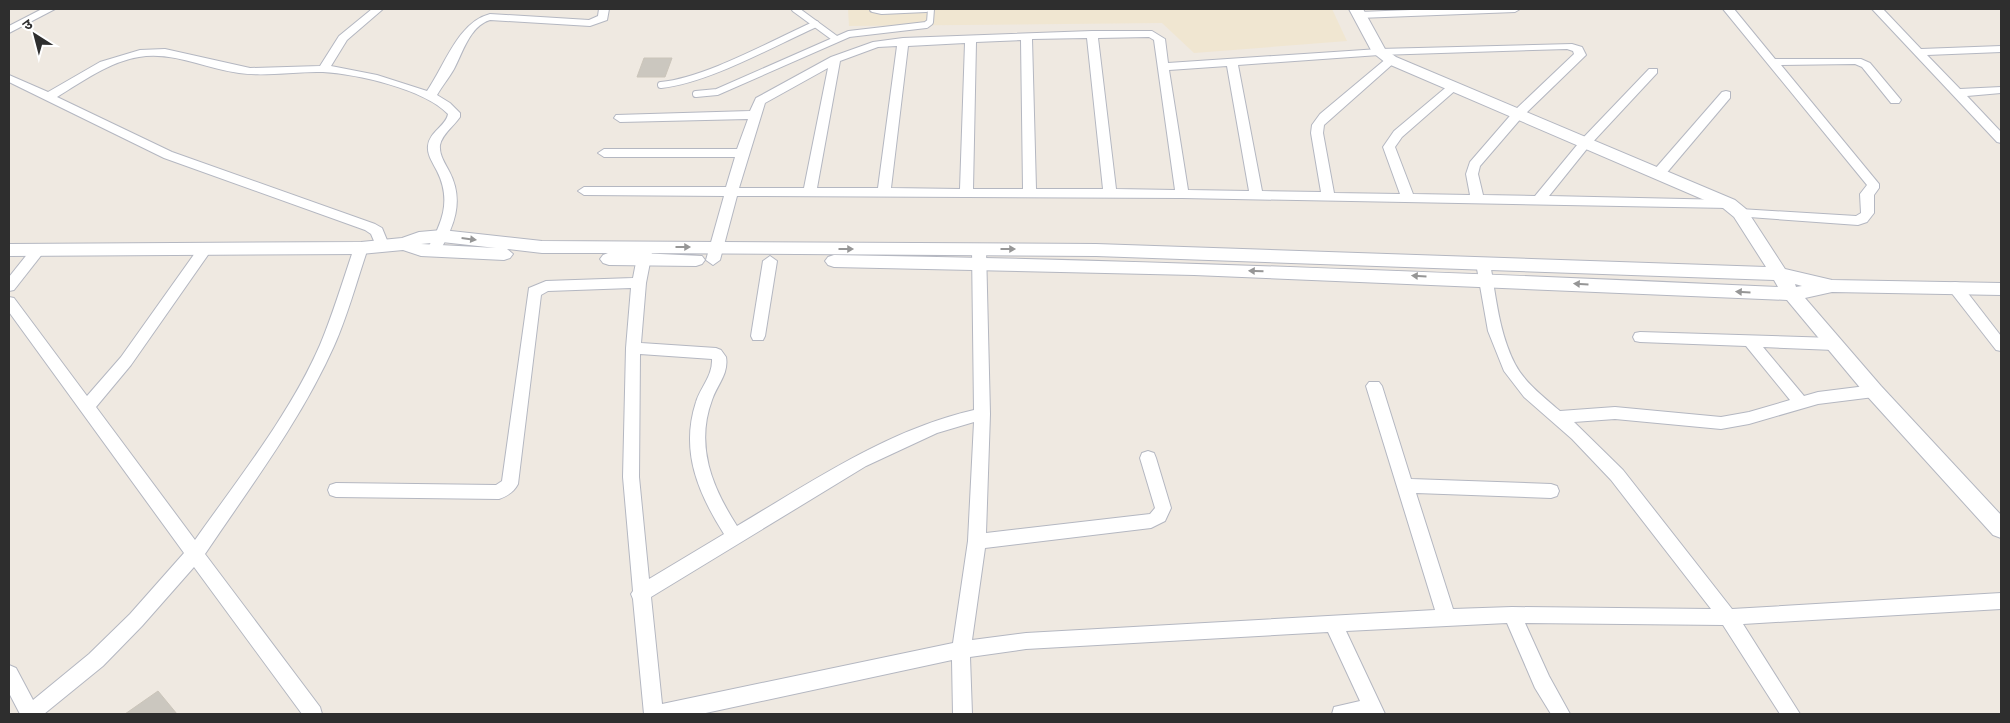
<svg xmlns="http://www.w3.org/2000/svg" width="2010" height="723" viewBox="0 0 2010 723" font-family="Lato,'Noto Sans Devanagari',sans-serif">
<rect width="100%" height="100%" fill="#efe9e1"/>
<!-- education -->
<path fill="#f0e6d1" d="M848,9H1332L1347,41L1194,53L1162,23L849,26Z"/>
<!-- building -->
<g fill="#cbc7bf" stroke="#cbc5ba">
<path d="M644,58H672L665,77H637Z"/>
<path d="M158,691L177,714H125Z"/>
</g>
<g fill="none" stroke-linecap="round" stroke-linejoin="round">
<!-- service casing -->
<g stroke="#b4b7c1" stroke-width="8">
<g id="service">
<path d="M795,9L836,39"/>
<path d="M873,9L882,11L926,9"/>
<path d="M661,85C708,80 771,44 816,24"/>
<path d="M696,94L717,92L849,34L926,25L930,22L931,9"/>
</g>
</g>
<!-- minor casing -->
<g stroke="#b4b7c1" stroke-width="2">
<g id="minor">
<path d="M42,9H55L9,33V26Z"/>
<path d="M372,9H383L347,40L331,66L377,75L427,91C445,65 458,22 490,14L589,20L598,16L599,9H609L607,20L590,26L490,20C470,26 463,52 454,69C449,78 442,86 437,95L450,103L460,113V117C454,126 442,134 440,145C439,155 445,163 449,171C465,201 454,227 438,254L433,256L426,251C442,224 452,201 437,171C433,163 427,155 428,146C429,132 446,126 448,114C424,89 357,74 323,72C295,71 267,77 239,73C206,69 173,51 139,57C109,62 83,81 57,97L172,152L375,224L382,228L389,245L382,250L377,248L371,234L365,230L164,158L9,82V75L48,92L100,62L140,50L165,49L250,68L320,66L339,36Z"/>
<path d="M1437,9H1520L1515,12L1359,18L1354,15L1359,12Z"/>
<path d="M1723,9H1734L1775,59H1861L1870,63L1901,100L1899,103H1891L1862,67L1855,64L1781,65L1879,184V188L1874,195V213L1867,222L1858,225L1735,216L1733,213L1735,210L1740,209L1856,216L1861,213L1860,194L1867,185Z"/>
<path d="M1872,9H1883L1921,49L2001,46V52L1927,55L1960,89L2001,87V93L1967,96L2001,132V143L1997,142Z"/>
<path d="M1092,31H1152L1165,39L1168,63L1379,49L1572,44L1582,47L1586,55L1523,116L1480,166L1478,174L1483,195L1535,196L1582,139L1649,69H1657V73L1590,145L1549,196L1729,200L1736,204L1729,208L1182,198L737,196L720,260L713,265L706,260L724,196L584,195L578,191L584,187H726L735,157H604L598,153L604,149H737L748,119L620,122L614,118L616,115L750,111L756,98L831,57L873,42L903,38ZM1149,37L1154,40L1175,190L1116,189L1098,38ZM1087,38L1103,189H1036L1032,39ZM1021,40L1023,189H973L976,42ZM965,43L960,189L891,188L908,46ZM897,46L878,188H817L840,61L878,47ZM1567,49L1573,51L1574,54L1515,110L1470,162L1466,174L1470,195L1413,194L1395,147L1402,137L1458,88L1460,86L1454,82L1450,84L1394,131L1383,147L1400,194L1334,193L1323,133L1324,125L1395,62V58H1387L1320,114L1312,125L1311,133L1321,192L1262,191L1238,65L1379,55ZM1227,66L1249,191L1188,190L1169,70ZM828,68L804,188H739L765,103Z"/>
<path d="M1726,91L1730,92V98L1664,176H1654L1653,173L1654,170L1722,92Z"/>
<path d="M646,242L653,247L646,283L641,343L716,348L721,350L726,357C729,374 717,385 712,400C695,446 712,487 737,526C813,481 887,430 974,410L972,249L979,244L984,246L986,249L990,414L986,533L1150,514L1155,508L1140,458L1142,453L1148,451L1154,453L1156,458L1171,508L1165,521L1151,528L985,548L972,640L1026,633L1435,610L1366,386L1369,382H1379L1382,386L1411,479L1551,484L1557,486L1559,491L1557,496L1551,498L1416,493L1453,609L1512,607L1711,609L1611,480L1572,439L1524,397L1504,371L1488,331L1476,263L1483,258L1490,263C1496,297 1499,333 1515,364C1525,383 1544,397 1560,411L1615,407L1721,417L1749,412L1790,400L1746,346L1640,342L1635,341L1633,337L1635,333L1640,332L1834,338L1839,340L1841,344L1839,348L1834,350L1763,347L1804,396L1818,392L1874,385L1879,387L1882,391L1879,395L1874,397L1818,404L1749,424L1721,429L1615,419L1574,422L1623,470L1732,609L2001,593V609L1743,624L1800,714H1780L1723,625L1525,623L1549,676L1570,714H1551L1535,688L1507,623L1346,631L1385,714H1332L1334,707L1360,701L1328,632L1026,649L970,657L972,714H953L952,660L701,714H644L633,599L631,594L633,591L623,477L626,348L631,288L548,291L541,295L518,484C514,492 507,496 499,499L336,497L330,495L328,490L330,485L336,483L496,485L502,481L529,288L546,281L633,278L639,247ZM640,354L712,359C713,376 700,388 696,402C680,451 698,493 724,534L649,579L639,477ZM974,422L968,541L953,643L662,704L651,597L866,466L937,433Z"/>
<path d="M361,243L368,248C357,280 348,315 334,346C301,420 250,487 205,554L320,707L322,714H302L194,567L142,626L103,666L44,714H20L9,693V665L16,668L33,700L89,654L130,614L184,553L9,312V297L14,298L87,396L121,357L200,246H210L212,249L210,252L131,365L96,407L195,540C238,479 290,414 320,345C333,314 343,280 354,248Z"/>
<path d="M38,245L45,250L43,253L14,290L9,291V277L33,247Z"/>
<path d="M770,256L777,261L765,336L763,340H753L751,336L763,261Z"/>
<path d="M1955,282L1960,283L2001,336V351L1996,350L1950,291L1948,287L1950,283Z"/>
</g>
</g>
<!-- tertiary casing -->
<g stroke="#b4b7c1" stroke-width="2">
<path id="tertiary" d="M1349,9H1363L1385,49L1396,57L1735,200L1746,209L1785,269L1832,280L2001,283V295L1832,292L1805,298L1881,386L2001,515V538L1993,535L1867,396L1787,300L1194,275L834,267L828,265L825,261L828,257L834,255C1149,260 1464,273 1778,287L1774,280L1096,256L639,253L702,256L705,260L702,264L696,266L609,265L603,263L600,259L603,255L608,253H542L507,249L513,254L510,258L504,260L421,256L403,250L361,254L9,256V244L361,242L402,238L419,232L442,230L542,241L1096,244L1766,267L1734,217L1723,208L1386,63L1372,52ZM442,242L496,248L421,244ZM1795,284L1802,286L1796,287Z"/>
</g>
<!-- service -->
<use href="#service" stroke="#fff" stroke-width="6"/>
<!-- minor -->
<use href="#minor" fill="#fff" fill-rule="evenodd"/>
<!-- tertiary -->
<use href="#tertiary" fill="#fff" fill-rule="evenodd"/>
</g>
<!-- one-way arrows -->
<defs><path id="oneway-solid" d="M-6-.8H1V-3.2L6.5 0L1 3.2V.8H-6Z" transform="scale(1.25)"/></defs>
<g fill="#969696">
<use href="#oneway-solid" transform="translate(469 239) rotate(7)"/>
<use href="#oneway-solid" transform="translate(683 247)"/>
<use href="#oneway-solid" transform="translate(846 249)"/>
<use href="#oneway-solid" transform="translate(1008 249)"/>
<use href="#oneway-solid" transform="translate(1256 271) rotate(-178)"/>
<use href="#oneway-solid" transform="translate(1419 276) rotate(-177)"/>
<use href="#oneway-solid" transform="translate(1581 284) rotate(-177)"/>
<use href="#oneway-solid" transform="translate(1743 292) rotate(-177)"/>
</g>
<!-- border -->
<rect width="2010" height="723" fill="none" stroke="#2e2e2e" stroke-width="20"/>
<!-- north arrow -->
<g transform="translate(35 35) rotate(324)" stroke="#ffffff" stroke-width="4" paint-order="stroke">
<path d="M0-4L9 19L0 12L-9 19Z" fill="#2e2e2e"/>
<text y="-8" font-size="14" font-weight="bold" text-anchor="middle" fill="#2e2e2e">उ</text>
</g>
</svg>
